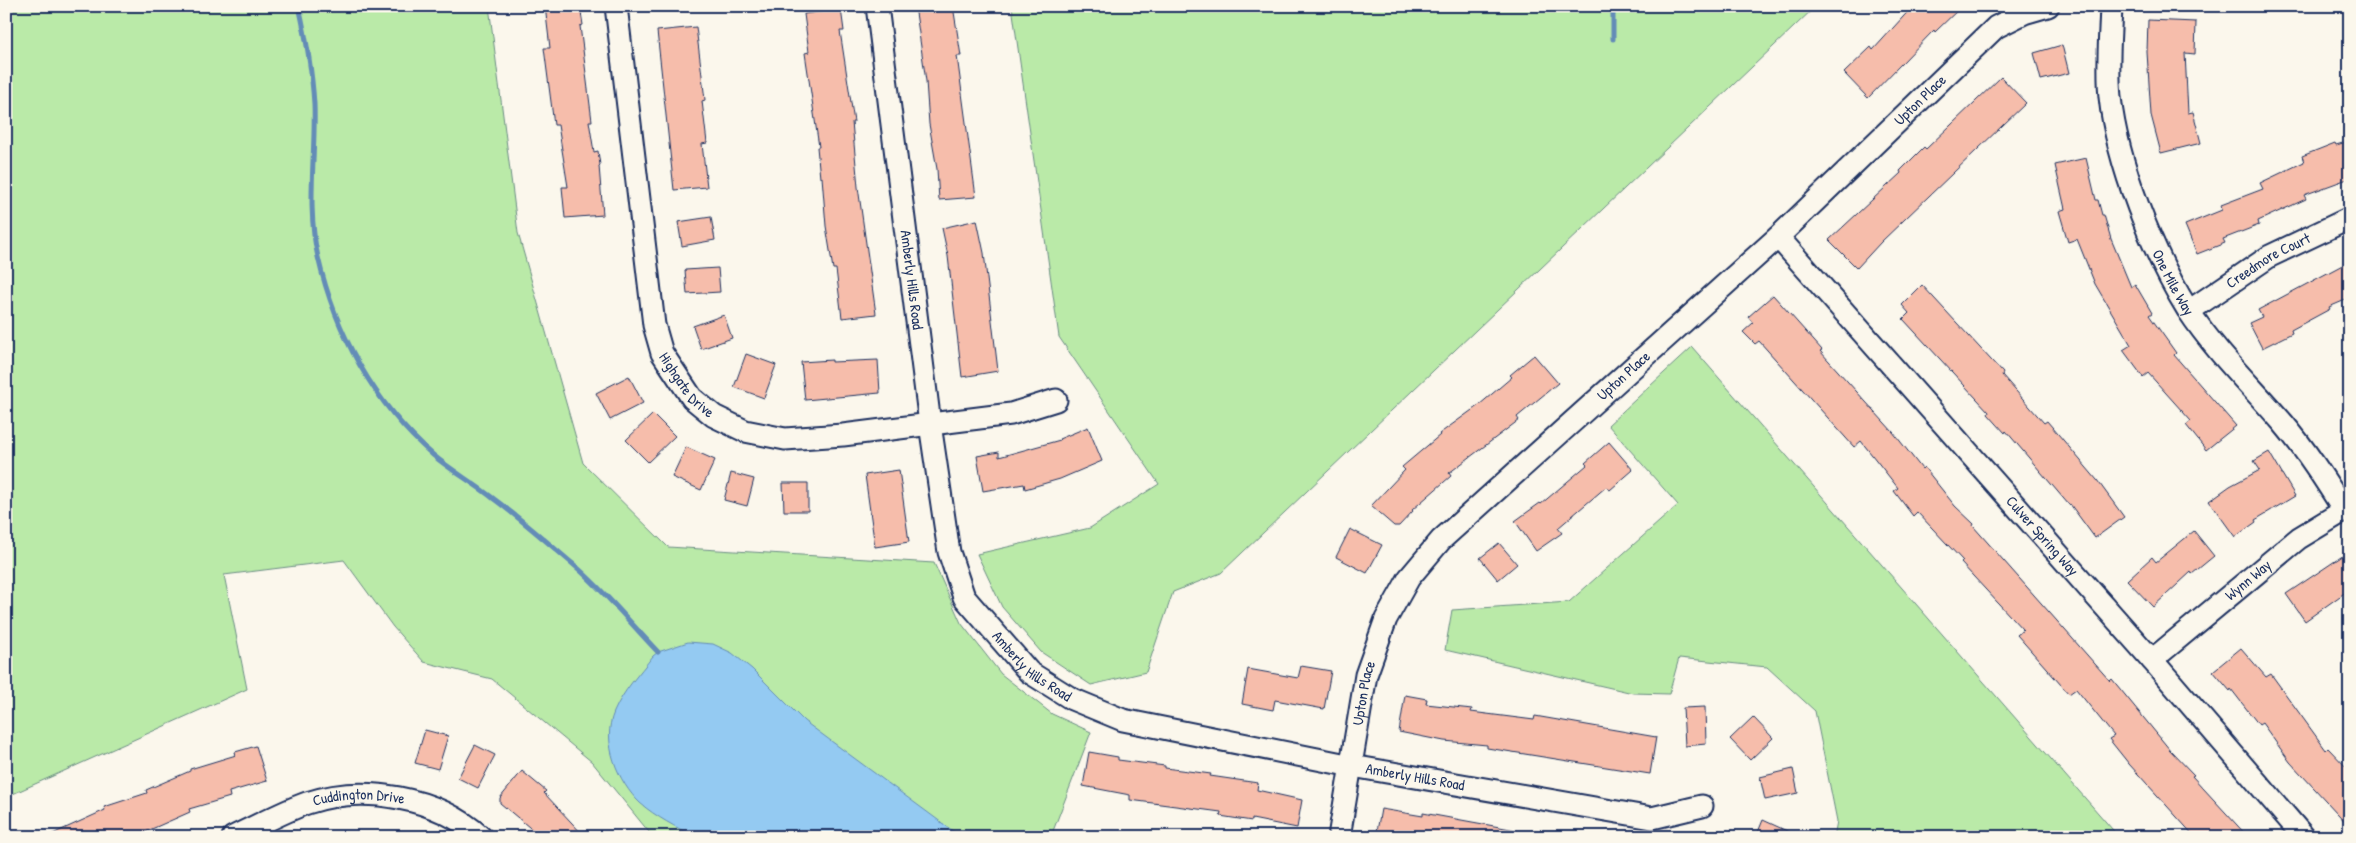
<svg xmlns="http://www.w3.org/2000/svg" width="2356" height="843" viewBox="0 0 2356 843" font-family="'Patrick Hand',sans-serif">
<rect width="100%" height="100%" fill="#fbf7ec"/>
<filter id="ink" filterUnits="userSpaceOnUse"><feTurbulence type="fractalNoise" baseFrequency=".02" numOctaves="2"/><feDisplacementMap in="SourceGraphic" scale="10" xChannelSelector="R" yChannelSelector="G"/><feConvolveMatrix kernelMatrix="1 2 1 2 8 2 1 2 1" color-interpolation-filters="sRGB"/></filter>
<g filter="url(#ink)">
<!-- green -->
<g fill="#baeaa8" stroke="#6a8c83">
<path d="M6,6H489L518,233L583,463L668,547L934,563L961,623L1001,674L1052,714L1091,732L1053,831L1073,837H653L592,762L492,679L424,662L393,627L344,560L224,575L247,689L6,797Z"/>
<path d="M1012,6H1816L1221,573L1173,592L1146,672L1091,685L1041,652L1002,607L977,554L1090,528L1159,484L1059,337Z"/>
<path d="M1692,347L2119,837H1834L1837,821L1815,711L1767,667L1679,658L1669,694L1633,693L1445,650L1452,610L1569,602L1678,505L1608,425Z"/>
</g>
<!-- water -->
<path fill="#94caf2" stroke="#648cb7" d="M688,642L713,644L732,653L752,669L804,721L961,837H695C676,827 656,817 640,803C618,782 601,742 614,712C623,691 639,674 653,656L658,652Z"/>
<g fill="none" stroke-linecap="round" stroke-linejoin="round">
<!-- stream -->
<g stroke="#648cb7" stroke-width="5">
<path d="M299,6C306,37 312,71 314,104C316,154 306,207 318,257C335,332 374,404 433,455C452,471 474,483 494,499C521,519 547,542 573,564C604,590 630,623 658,652"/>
<path d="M1613,39V6"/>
</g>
</g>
<!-- building -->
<g fill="#f6bdab" stroke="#1b2f5e">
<path d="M545,6H580L583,25L580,26L592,121H589L594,152L598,151L600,165L599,166L603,215L565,218L562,187H568L558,125H554L544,48H550Z"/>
<path d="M915,6H953L961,56H957L976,197L939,200L937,169L929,124L926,81Z"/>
<path d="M1913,6H1962L1935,32L1934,30L1868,98L1844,73L1871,47L1873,50Z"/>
<path d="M841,9L844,31H840L854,122H852L858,187L876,314L842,318L836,269H833L826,226L822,177L820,178L817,147H819L805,53L809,52L804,14Z"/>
<path d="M2148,20L2196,22L2195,54L2185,53L2188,113L2193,112L2201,143L2161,153L2151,115L2147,52Z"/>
<path d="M696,27L705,100L702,101L707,143L702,144L707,187L674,190L657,31Z"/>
<path d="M2062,45L2069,73L2041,80L2034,53Z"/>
<path d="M2001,77L2026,103L1881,242L1857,268L1829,240L1901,173L1900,171L1924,147L1926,149Z"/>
<path d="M2350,141V178L2304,195L2306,199L2258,221L2259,225L2223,239L2225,243L2197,254L2185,225L2222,210L2221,205L2263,189L2260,183L2304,162L2302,156L2335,143L2336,145Z"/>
<path d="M2086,158L2096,200H2098L2102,215H2104L2111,239L2131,287L2135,284L2152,313L2149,315L2176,353L2174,355L2236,426L2206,450L2186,425L2191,421L2148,373L2143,377L2123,350L2131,345L2095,284L2077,239L2068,242L2059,211L2065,209L2055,165Z"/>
<path d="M711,217L715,240L682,246L678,222Z"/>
<path d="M977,220L984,253L998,371L962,377L948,256L942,228Z"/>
<path d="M2350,261V298L2329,307L2330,309L2291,330L2292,333L2262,348L2249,323L2262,317L2258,310Z"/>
<path d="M718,268L720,292L687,294L685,270Z"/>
<path d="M1922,285L2003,373L2002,375L2044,423L2047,421L2097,480L2124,517L2095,538L2070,504L2069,505L2006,431L2005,433L1988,414L1989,412L1903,319L1909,313L1902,305Z"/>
<path d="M1773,295L1822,350L1820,351L1893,432L1922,469L1924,467L1955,506L1974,524L1973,526L2110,681L2112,679L2170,750L2194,775L2192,776L2248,837H2195L2129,764L2109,739L2114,736L2076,689L2069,694L2017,635L2023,630L1961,563L1963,561L1917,512L1913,516L1894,491L1898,488L1861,441L1854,447L1759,341L1755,344L1743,332L1753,323L1748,317Z"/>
<path d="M724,315L732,338L701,349L693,326Z"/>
<path d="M746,354L776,365L764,398L734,387Z"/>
<path d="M1534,355L1558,383L1517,417L1519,420L1449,473L1451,476L1412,510L1413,511L1399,526H1394L1371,506L1405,470L1402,467L1440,435L1439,434L1479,405L1512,377L1510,375Z"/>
<path d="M832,360V362L878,360L880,393L805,400L801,362Z"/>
<path d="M629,376L643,403L610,420L596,393Z"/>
<path d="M653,414L675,436L648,462L626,440Z"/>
<path d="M1088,427L1102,461L1060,479L1025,489L1024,484L983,491L977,456L999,452V457L1060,440L1059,439Z"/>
<path d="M1609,442L1633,470L1610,490L1606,487L1558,528L1562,533L1536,551L1515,521L1540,503L1541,504L1587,465L1585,463Z"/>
<path d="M686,447L715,460L701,490L672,477Z"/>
<path d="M2269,452L2295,496L2255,520L2256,522L2235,537L2209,501L2230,486L2260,470L2254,461Z"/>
<path d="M899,470L909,542L875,547L865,475Z"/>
<path d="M731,473L754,479L747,506L724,500Z"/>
<path d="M783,483H808V511H784Z"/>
<path d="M1350,529L1382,545L1367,573L1336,557Z"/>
<path d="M2194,531L2214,556L2192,574L2191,572L2153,607L2127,580L2152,557L2156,562Z"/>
<path d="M1499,543L1517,564L1498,580L1480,558Z"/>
<path d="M2350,551V589L2305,621L2286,594Z"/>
<path d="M2241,648L2266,677L2271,674L2326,750L2328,748L2350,771V827L2290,762L2262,723L2259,725L2231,689L2230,691L2213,671Z"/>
<path d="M1301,666L1331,671L1324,709L1275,700L1273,710L1242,704L1248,669L1298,678Z"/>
<path d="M1405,695L1427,699L1426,704L1472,709L1471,712L1534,720L1535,716L1656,737L1650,774L1487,748V745L1444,741L1399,732Z"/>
<path d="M1705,707L1706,744L1685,746L1683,708Z"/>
<path d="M1753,717L1773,738L1750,760L1730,739Z"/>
<path d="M425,730L448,736L438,769L415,763Z"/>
<path d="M475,745L495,755L478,788L458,778Z"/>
<path d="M256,746L267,781L229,792L230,797L189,809L190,812L145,832L146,834L136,837H46L105,810L104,807L147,793L146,790L190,771V769L236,755L235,752Z"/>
<path d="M1089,752L1118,757V760L1165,766V768L1211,774L1210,776L1258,783L1257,790L1302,800L1297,828L1252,819V821L1220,816L1221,812L1130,800V795L1083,786Z"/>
<path d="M1793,769L1798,793L1765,800L1760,777Z"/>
<path d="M522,771L546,791L544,793L585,837H541L500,803V798Z"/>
<path d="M1381,809L1423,816V813L1516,830L1515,837H1376Z"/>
<path d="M1763,820L1800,837H1756Z"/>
</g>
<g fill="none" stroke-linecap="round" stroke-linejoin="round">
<!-- minor casing -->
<g stroke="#1b2f5e" stroke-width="25">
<g id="minor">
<path id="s1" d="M616,6L654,325L662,353L692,398L714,416L745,431L785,439L843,435L1011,414L1056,400"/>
<path id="s2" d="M877,6L930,424L949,552L964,597L1029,672L1072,699L1123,720L1352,766L1652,818L1702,806"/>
<path id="s3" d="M2111,6C2110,36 2107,67 2110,97C2117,163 2153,254 2188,310C2215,351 2251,386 2283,423C2306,450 2325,480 2344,510"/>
<path id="s4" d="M1778,237L2152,660L2304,837"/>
<path id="s5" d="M2189,311L2270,256L2350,218"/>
<path id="s6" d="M2152,660L2299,538L2350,507"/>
<path id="s7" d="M233,837C257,826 282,812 307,803C363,784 437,797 481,837"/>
<path id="s8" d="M1339,837L1366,675L1386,619L1409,578L1441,540L1778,237L1996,27L2024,13L2048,6"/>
</g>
</g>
<!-- minor -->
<use href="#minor" stroke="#fbf7ec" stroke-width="21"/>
</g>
</g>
<g text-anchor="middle" stroke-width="4" stroke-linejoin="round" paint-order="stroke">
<!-- street labels -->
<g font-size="15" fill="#1b2f5e" stroke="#fbf7ec">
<text dy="5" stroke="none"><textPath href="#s8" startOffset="971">Upton Place</textPath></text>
<text dy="5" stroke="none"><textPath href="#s5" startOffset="94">Creedmore Court</textPath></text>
<text dy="5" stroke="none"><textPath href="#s2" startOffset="276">Amberly Hills Road</textPath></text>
<text dy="5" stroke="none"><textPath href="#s3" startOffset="288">One Mile Way</textPath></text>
<text dy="5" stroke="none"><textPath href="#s8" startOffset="566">Upton Place</textPath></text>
<text dy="5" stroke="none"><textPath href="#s1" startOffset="391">Highgate Drive</textPath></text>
<text dy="5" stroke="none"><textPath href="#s4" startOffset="399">Culver Spring Way</textPath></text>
<text dy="5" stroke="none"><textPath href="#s6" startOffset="125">Wynn Way</textPath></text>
<text dy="5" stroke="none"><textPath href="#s2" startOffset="696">Amberly Hills Road</textPath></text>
<text dy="5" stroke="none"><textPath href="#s8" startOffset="146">Upton Place</textPath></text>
<text dy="5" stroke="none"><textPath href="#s2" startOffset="1101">Amberly Hills Road</textPath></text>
<text dy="5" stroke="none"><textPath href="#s7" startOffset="134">Cuddington Drive</textPath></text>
</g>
</g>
<!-- margin -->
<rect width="2356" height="843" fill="none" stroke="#fbf7ec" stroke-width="25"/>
<rect x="12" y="12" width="2331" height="818" fill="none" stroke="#1b2f5e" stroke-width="2" filter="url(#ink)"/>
</svg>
